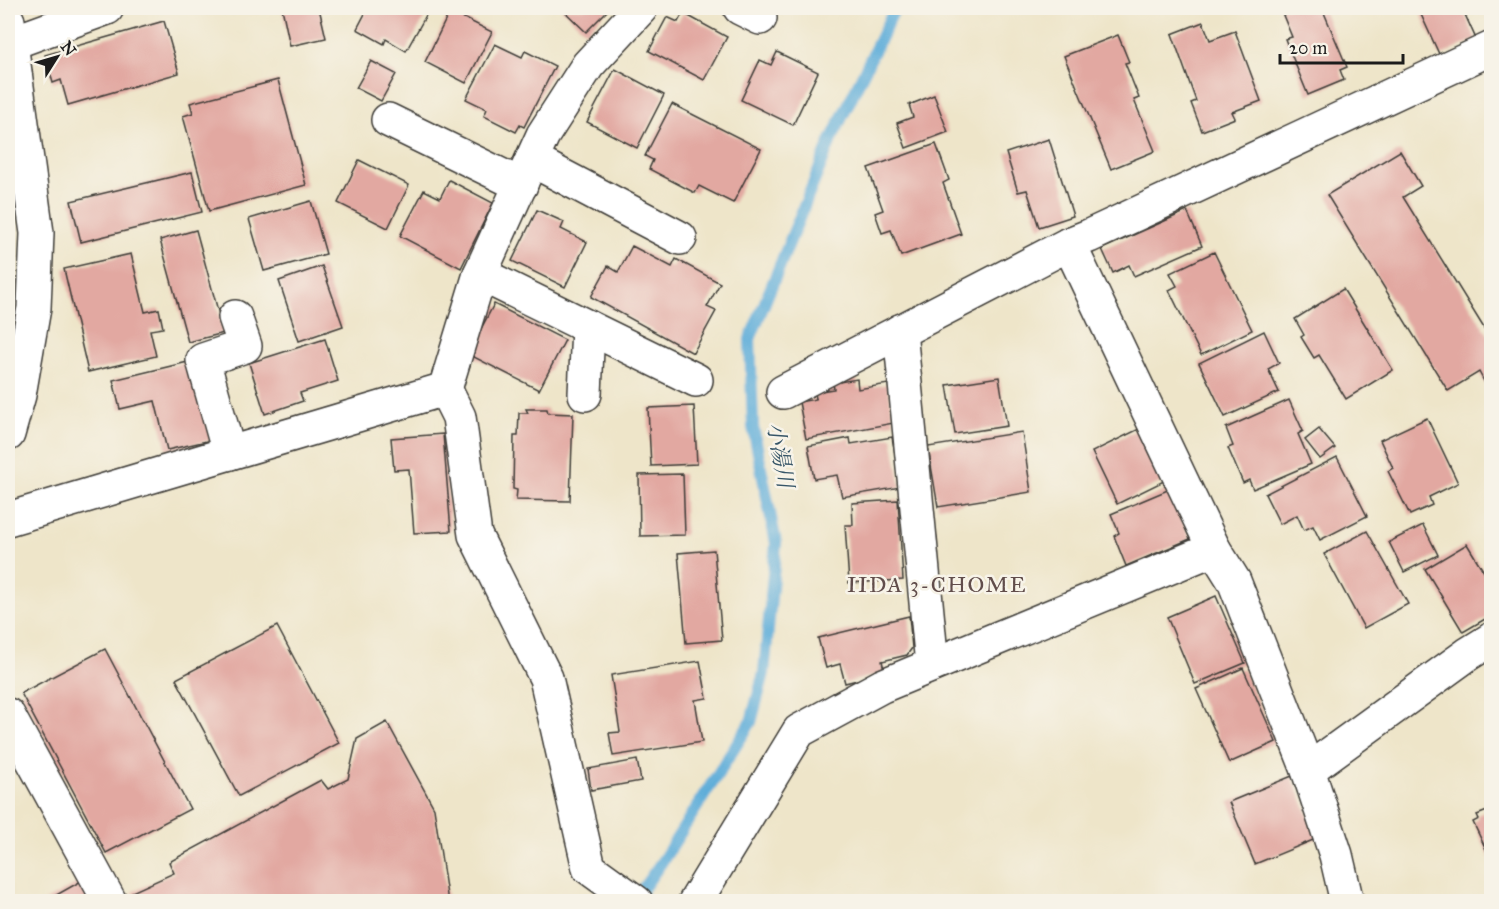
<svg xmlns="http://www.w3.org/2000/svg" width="1499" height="909" viewBox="0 0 1499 909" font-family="'IM FELL Great Primer','Noto Serif JP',serif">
<rect width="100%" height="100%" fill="#f7f3e8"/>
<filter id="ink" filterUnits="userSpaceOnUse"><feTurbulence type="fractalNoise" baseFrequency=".0167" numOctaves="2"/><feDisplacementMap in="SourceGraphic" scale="12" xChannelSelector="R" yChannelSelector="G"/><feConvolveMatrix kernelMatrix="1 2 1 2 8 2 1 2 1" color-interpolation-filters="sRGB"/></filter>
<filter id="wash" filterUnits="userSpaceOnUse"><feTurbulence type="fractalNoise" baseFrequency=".008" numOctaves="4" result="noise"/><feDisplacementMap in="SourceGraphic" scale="24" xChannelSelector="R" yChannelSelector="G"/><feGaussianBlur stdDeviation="1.35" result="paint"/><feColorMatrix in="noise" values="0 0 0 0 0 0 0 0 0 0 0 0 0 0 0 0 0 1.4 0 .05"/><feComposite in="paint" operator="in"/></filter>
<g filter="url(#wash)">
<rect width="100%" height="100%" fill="#eee5c9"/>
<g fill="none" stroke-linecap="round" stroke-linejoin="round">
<!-- stream -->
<path stroke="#5fadd9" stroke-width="12" d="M635,900L663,860L751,722L764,673L776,543L753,427L750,339L831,140L895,8"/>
</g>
<g id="blocks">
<!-- building -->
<g fill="#e2a8a1">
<path d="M282,8H319L326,38L290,46Z"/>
<path d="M368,8H430L406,51L386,39L384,44L357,29Z"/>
<path d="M561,8H610L586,32Z"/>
<path d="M1073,8H1087L1074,12Z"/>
<path d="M1280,8H1322L1347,67L1340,70L1344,80L1308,95L1285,39L1292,37Z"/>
<path d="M1418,8H1462L1476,39L1440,56Z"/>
<path d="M450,11L492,32L466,83L425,62Z"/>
<path d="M683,13L727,37L704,80L649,51L667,17L678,22Z"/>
<path d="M164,21L179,73L68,105L61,80L53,83L45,55Z"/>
<path d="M1203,22L1210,40L1235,31L1261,101L1232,112L1235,118L1202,131L1191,103L1196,101L1172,34Z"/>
<path d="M1118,35L1129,62L1125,63L1139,98L1134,100L1155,151L1111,169L1064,56Z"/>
<path d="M495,44L522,57L525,51L555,66L524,127L520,125L516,132L484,116L487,109L466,99Z"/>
<path d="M777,52L818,72L793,125L741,100L760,60L771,65Z"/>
<path d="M371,61L396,74L381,101L356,88Z"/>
<path d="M615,69L664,95L637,148L587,122Z"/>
<path d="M278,80L306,185L209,211L183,116L193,113L190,103Z"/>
<path d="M934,95L948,132L906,148L897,123L913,117L909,105Z"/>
<path d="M672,104L761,149L733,203L699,186L695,193L649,169L653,160L645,156Z"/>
<path d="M1049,139L1073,216L1039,227L1027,190L1018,192L1006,153Z"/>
<path d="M936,144L949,180L943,183L961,234L901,256L891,230L882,233L875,213L883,210L868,168Z"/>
<path d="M1400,151L1421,186L1403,197L1492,341V381L1486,385L1479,372L1448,391L1327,195Z"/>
<path d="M359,160L409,185L388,228L338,203Z"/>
<path d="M192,172L202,212L81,242L71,201Z"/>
<path d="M449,180L493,203L461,268L400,236L424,190L440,198Z"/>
<path d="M311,201L326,254L264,271L249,219Z"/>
<path d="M537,210L564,222L561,229L587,242L565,287L512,261Z"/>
<path d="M1187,211L1202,246L1134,276L1129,265L1113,273L1102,249Z"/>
<path d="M196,230L224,333L188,342L160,240Z"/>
<path d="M632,246L672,267L676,259L720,283L707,307L716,311L693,353L591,297L608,266L618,272Z"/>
<path d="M1214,252L1252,330L1201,355L1169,290L1177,286L1170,273Z"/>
<path d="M131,254L145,312L159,309L163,328L150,330L156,356L88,372L64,269Z"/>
<path d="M322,266L343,326L299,341L279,281Z"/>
<path d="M1343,289L1393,370L1346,399L1319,355L1314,358L1301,337L1304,335L1295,319Z"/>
<path d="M494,304L565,340L539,390L468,354Z"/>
<path d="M1264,331L1279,363L1268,369L1279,392L1225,417L1199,363Z"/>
<path d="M325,339L338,381L300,393L303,401L265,414L249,363Z"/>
<path d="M192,361L211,440L167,450L155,401L120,409L113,380Z"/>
<path d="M999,377L1007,426L955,434L947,385Z"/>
<path d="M857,379L858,389L888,384L894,423L806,439L799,402L816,399L815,392L834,389L833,383Z"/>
<path d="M1289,400L1303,431L1298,434L1311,464L1253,489L1249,480L1243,483L1228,448L1233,446L1226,428Z"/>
<path d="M694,406L697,464L651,466L648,408Z"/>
<path d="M526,409H547L548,413L573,414L570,501L516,500L517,490L513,489L514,436H518L519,413H528Z"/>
<path d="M1427,418L1458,483L1429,497L1432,505L1410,515L1388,471L1393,468L1380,440Z"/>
<path d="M1141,428L1166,480L1117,504L1092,452Z"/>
<path d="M1319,429L1335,448L1320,459L1305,440Z"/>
<path d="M1022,432L1031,492L938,507L928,447Z"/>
<path d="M443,434L451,531L414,533L409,469L394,470L391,438Z"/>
<path d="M892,437L901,487L842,497L837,475L814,479L808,446L850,438L851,444Z"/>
<path d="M1337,457L1367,516L1320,540L1313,526L1304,530L1297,515L1280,524L1265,494Z"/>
<path d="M683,474L685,535L640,536L639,475Z"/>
<path d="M1170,489L1190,539L1126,566L1114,536L1119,533L1111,514Z"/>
<path d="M898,500L903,580L849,583L845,525H853L852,503Z"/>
<path d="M1423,525L1438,555L1404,572L1389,542Z"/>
<path d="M1367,531L1408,604L1364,628L1324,554Z"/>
<path d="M1467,544L1492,585V615L1463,632L1425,569Z"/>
<path d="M714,550L722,640L686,643L678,553Z"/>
<path d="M1216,596L1245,663L1195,684L1167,617Z"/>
<path d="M909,616L912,648L907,655L882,661L885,673L845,683L840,664L826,668L818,638Z"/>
<path d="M277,626L339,743L239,796L176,679Z"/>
<path d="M105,649L190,809L106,853L21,693Z"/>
<path d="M700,661L707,698L695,700L702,742L613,756L609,733L620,732L611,675Z"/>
<path d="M1243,668L1276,742L1229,763L1196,689Z"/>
<path d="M387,722L434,808L448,902H137L132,892L174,873L169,862L321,780L328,789L348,779L357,739Z"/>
<path d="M8,737L20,761L8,767Z"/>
<path d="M637,760L641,781L591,790L588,769Z"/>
<path d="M1292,776L1318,838L1255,864L1229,802Z"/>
<path d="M1492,809V862L1473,822L1479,819L1477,815Z"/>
<path d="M83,880L95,902H44Z"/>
</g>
</g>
</g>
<g filter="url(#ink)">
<use href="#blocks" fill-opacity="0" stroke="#3c3a36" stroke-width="1.5"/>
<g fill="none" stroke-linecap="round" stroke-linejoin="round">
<!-- minor casing -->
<g stroke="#3c3a36" stroke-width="36">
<g id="minor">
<path d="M740,8L760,18"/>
<path d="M8,21L37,233L34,308L19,395L8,434"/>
<path d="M11,43L107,8"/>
<path d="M388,120L521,185"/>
<path d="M532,160L680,238"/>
<path d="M1069,244L1089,236L1492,48"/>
<path d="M480,274L696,380"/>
<path d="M900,331L932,665"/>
<path d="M445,389L480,274L543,135L588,65L641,8"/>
<path d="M783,392L1069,244L1214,549L1234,581L1308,770L1336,855L1347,902"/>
<path d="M585,394L588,327"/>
<path d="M229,453L203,360L245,346L235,317"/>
<path d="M8,519L445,389L459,417L475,535L546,678L589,868L636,902"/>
<path d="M8,715L110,902"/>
<path d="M1308,770L1468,654L1492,639"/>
<path d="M695,902L799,731L882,686L1214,549"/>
</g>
</g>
<!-- minor -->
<use href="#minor" stroke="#fff" stroke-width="33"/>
</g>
</g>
<g text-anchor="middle" stroke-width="5" stroke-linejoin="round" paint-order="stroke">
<!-- water labels -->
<g font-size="22" font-style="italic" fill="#375668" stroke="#f7f3e8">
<text transform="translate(781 455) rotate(80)" y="8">小湯川</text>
</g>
<!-- neighbourhood labels -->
<g font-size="22" letter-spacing="1.5" fill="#614d4b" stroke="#f7f3e8">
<text x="937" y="592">IIDA 3-CHOME</text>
</g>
</g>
<!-- margin -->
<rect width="1499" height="909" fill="none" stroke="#f7f3e8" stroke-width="30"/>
<!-- north arrow -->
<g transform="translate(57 57) rotate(53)" stroke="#f7f3e8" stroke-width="4.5" paint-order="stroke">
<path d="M0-4.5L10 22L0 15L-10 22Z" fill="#1c1c1c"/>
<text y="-9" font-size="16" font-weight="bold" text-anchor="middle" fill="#1c1c1c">N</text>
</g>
<!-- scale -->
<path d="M1280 54v9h123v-9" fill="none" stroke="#1c1c1c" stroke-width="3"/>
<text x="1289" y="54" font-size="18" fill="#1c1c1c" stroke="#f7f3e8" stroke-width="4.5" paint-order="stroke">20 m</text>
</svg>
